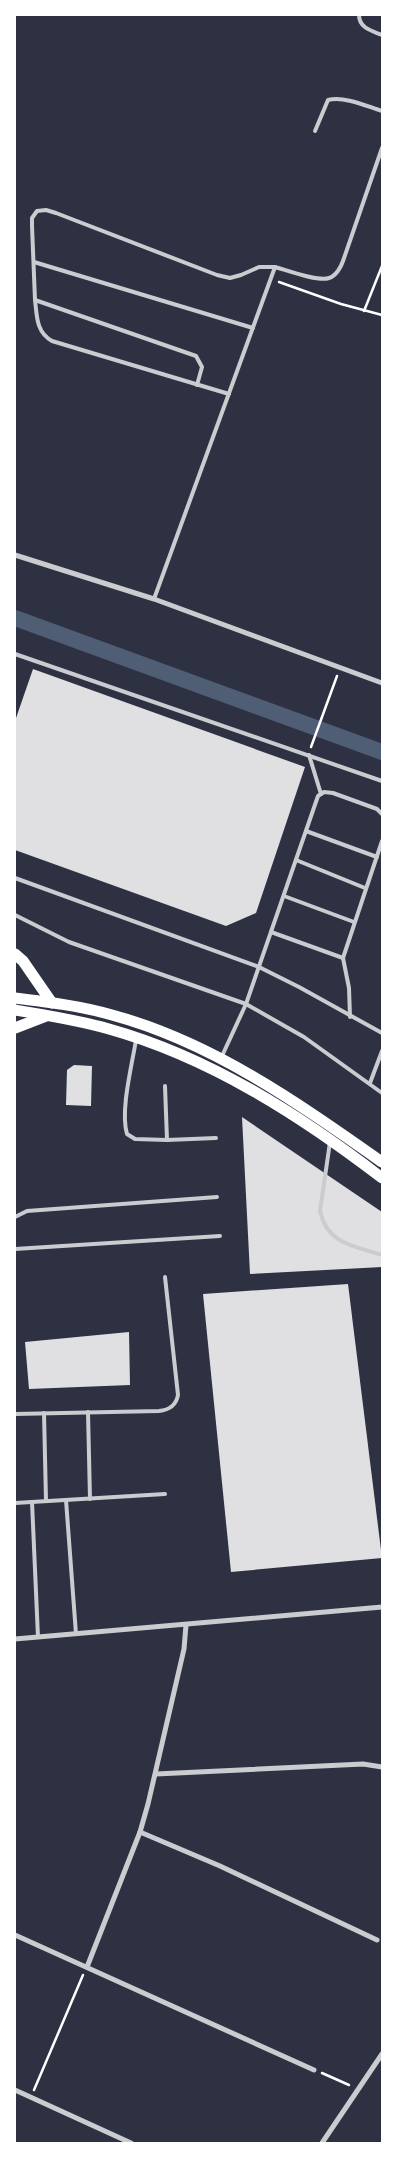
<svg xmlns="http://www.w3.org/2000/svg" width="397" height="2158" viewBox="0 0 397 2158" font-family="'Libre Baskerville',serif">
<rect width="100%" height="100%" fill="#2d3142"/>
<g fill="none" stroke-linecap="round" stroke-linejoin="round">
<!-- canal -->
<path stroke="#4f5d75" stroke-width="16" d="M15,618L382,752"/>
</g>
<!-- building -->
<g fill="#e0e0e3">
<path d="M33,669L305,767L256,913L226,926L15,850V721Z"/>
<path d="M74,1065L92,1066L91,1106L66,1105L67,1070Z"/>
<path d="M242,1117L382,1212V1267L250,1274Z"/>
<path d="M348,1284L382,1558L231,1572L203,1294Z"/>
<path d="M129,1332L130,1385L29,1389L25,1342Z"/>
</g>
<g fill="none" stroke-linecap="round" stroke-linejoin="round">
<!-- path -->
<g stroke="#fff" stroke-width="2.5">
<path d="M279,282L341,304L382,315"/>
<path d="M364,311L382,266"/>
<path d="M311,747L337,676"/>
<path d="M322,2073L349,2085"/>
<path d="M34,2090L83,1975"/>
</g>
<!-- service -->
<g stroke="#caccd0" stroke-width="4">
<path d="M359,15C359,28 372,31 382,35"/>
<path d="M315,131L328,100C345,96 366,106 382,111"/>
<path d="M34,262L253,328"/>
<path d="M35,300C37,316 36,332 52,341L229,394"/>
<path d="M197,385L202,367L196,356L35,300L32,226V218L37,211L46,210L56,213L217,275L230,278L241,275L259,267H275"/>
<path d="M154,599L275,267C286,270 318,282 329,278C336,276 341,267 343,261L382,148"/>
<path d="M15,654L382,781"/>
<path d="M309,755L321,794"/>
<path d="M306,831L377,857"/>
<path d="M296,860L365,888"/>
<path d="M15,878L259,967L299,987L382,1033"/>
<path d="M284,896L354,922"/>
<path d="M15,915L69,942L246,1004L304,1037L382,1093"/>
<path d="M271,932L343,958"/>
<path d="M350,1017L349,988L343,958L382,841"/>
<path d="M136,1040C132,1065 120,1111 127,1134L135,1139L167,1140L165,1086"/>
<path d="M222,1056L246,1004L318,796L324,792L333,793L377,809L382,814"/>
<path d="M370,1083L382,1051"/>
<path d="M167,1140L216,1138"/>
<path d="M330,1142L320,1211C327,1244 354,1246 382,1255"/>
<path d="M15,1217L27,1211L217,1197"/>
<path d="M15,1249L220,1236"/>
<path d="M88,1412L90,1499"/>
<path d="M44,1413L46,1501"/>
<path d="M15,1414L159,1411C169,1410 176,1406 178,1395L165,1277"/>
<path d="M66,1500L76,1634"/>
<path d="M32,1502L38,1637"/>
<path d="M15,1503L165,1494"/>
</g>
<!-- minor -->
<g stroke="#caccd0" stroke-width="5">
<path d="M15,555L154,599L382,683"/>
<path d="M15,1639L382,1607"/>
<path d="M156,1774L363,1764L382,1767"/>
<path d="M140,1832L220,1866L377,1940"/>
<path d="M15,1935L314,2070"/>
<path d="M87,1967L140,1832L148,1804L184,1649L186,1625"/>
<path d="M15,2090L131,2143"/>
<path d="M322,2143L382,2054"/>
</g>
<!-- primary -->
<g stroke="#fff" stroke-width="11">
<path d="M15,954L23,961L52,1003"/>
<path d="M15,998C48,1002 81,1006 112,1015C212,1042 298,1103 382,1162"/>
<path d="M15,1010C46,1015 78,1020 109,1029C209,1057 300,1115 382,1178"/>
<path d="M15,1028L46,1016"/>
</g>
</g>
<!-- border -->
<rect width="397" height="2158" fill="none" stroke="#ffffff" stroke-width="32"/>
</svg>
